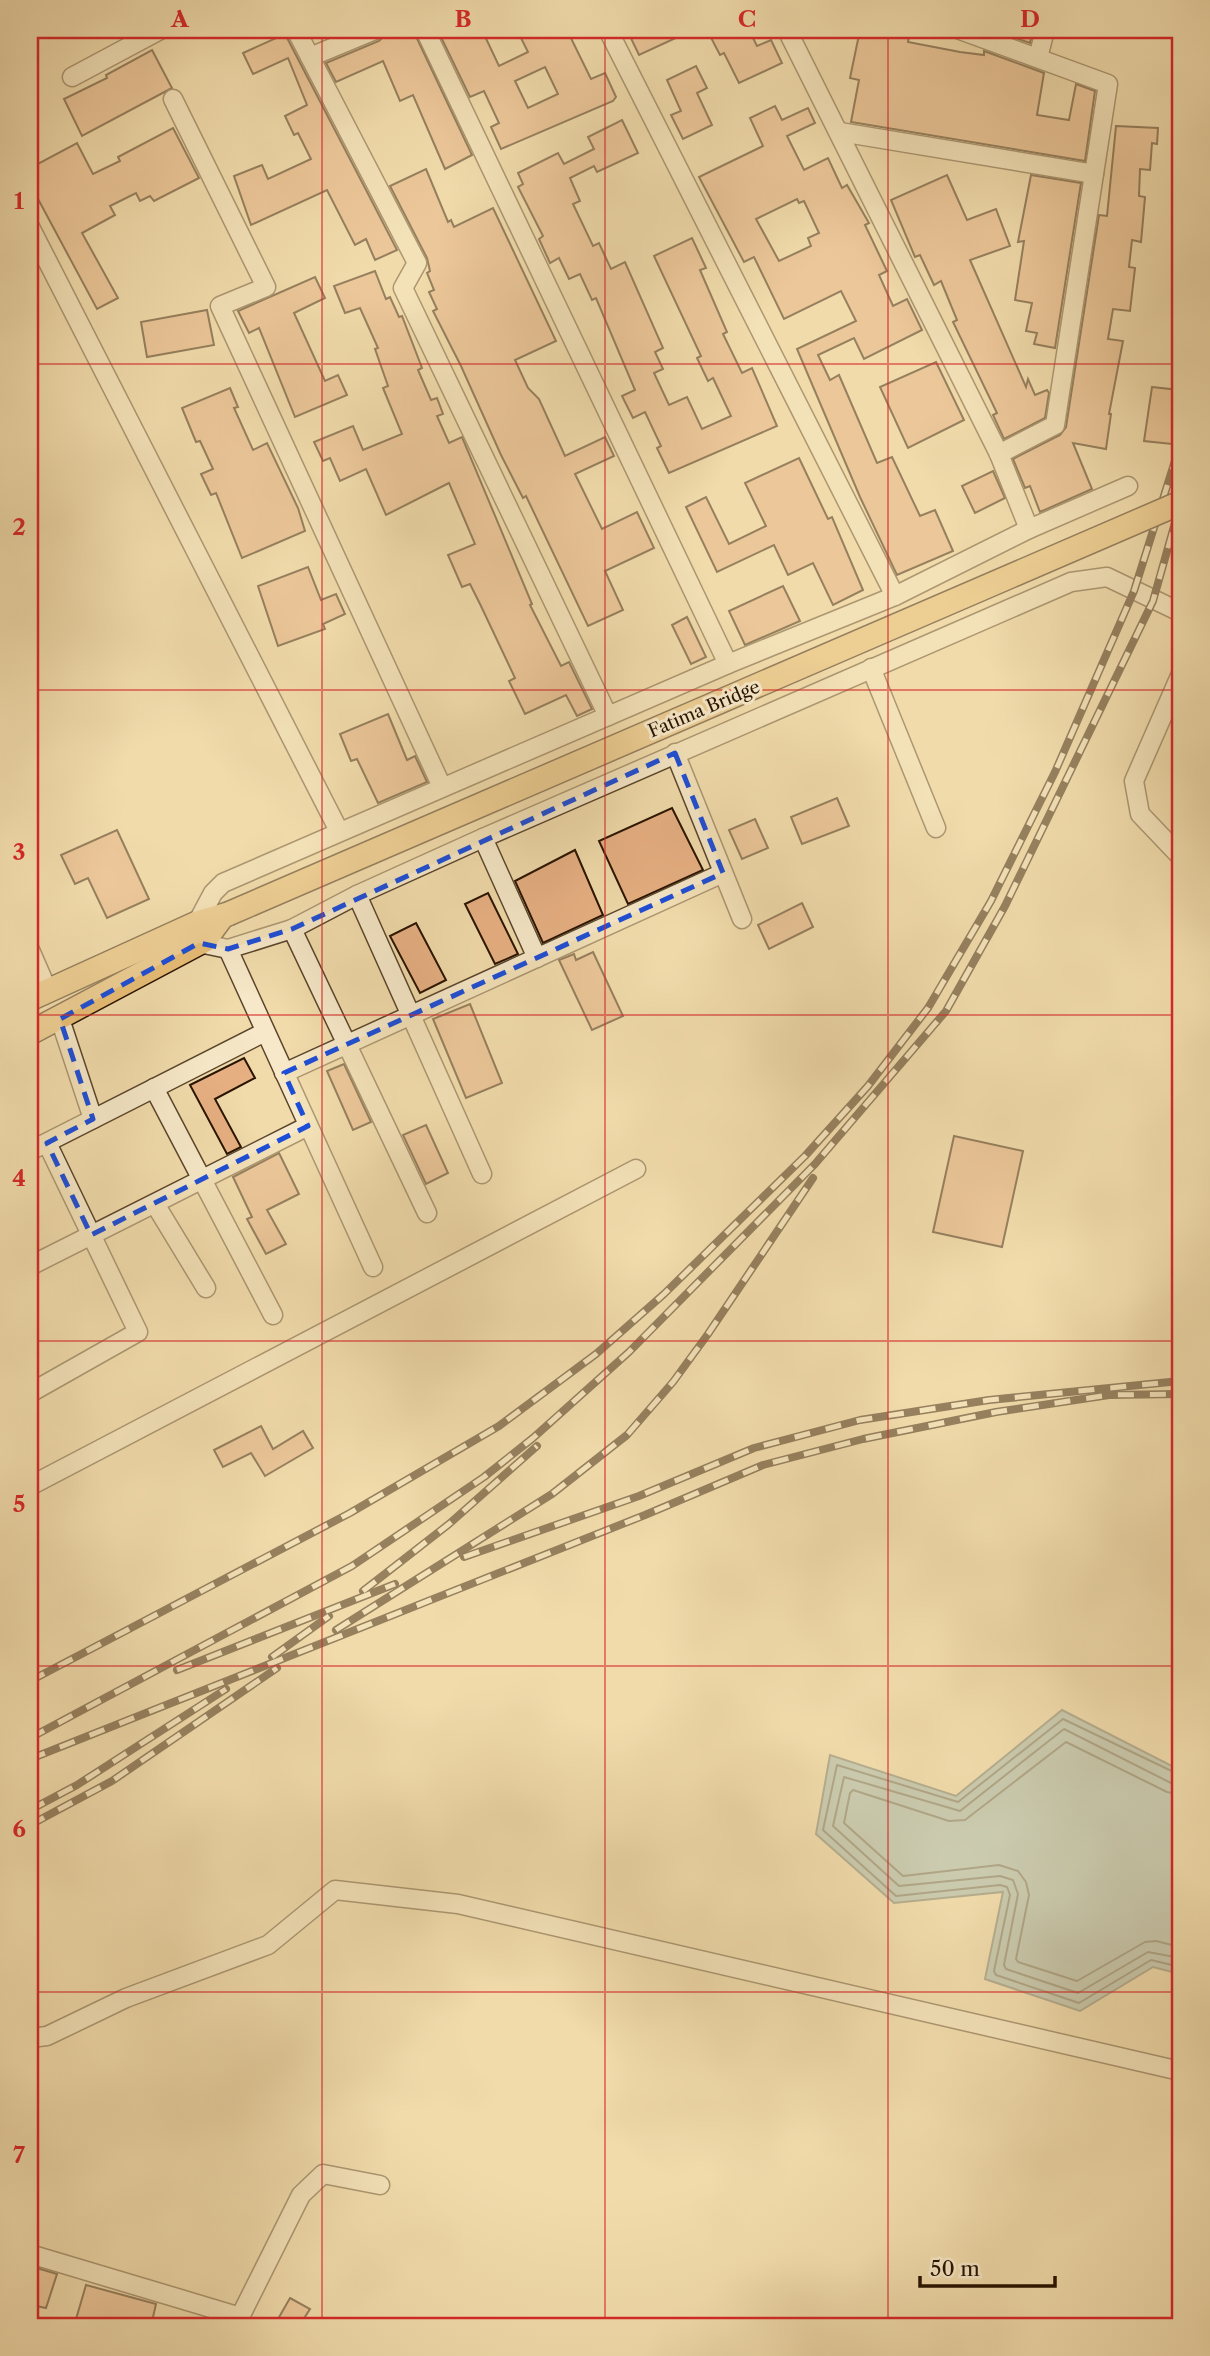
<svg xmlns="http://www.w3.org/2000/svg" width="1210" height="2356" viewBox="0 0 1210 2356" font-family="'Libre Caslon Text',serif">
<rect width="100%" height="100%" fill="#f1dbab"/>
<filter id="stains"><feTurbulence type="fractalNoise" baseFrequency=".00286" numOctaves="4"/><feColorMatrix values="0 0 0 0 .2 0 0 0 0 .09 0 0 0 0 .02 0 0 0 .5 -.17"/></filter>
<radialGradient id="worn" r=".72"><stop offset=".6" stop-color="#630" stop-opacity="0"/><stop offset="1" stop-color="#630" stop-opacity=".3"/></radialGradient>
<!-- water -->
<path fill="#9eb9b3" stroke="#6f776b" stroke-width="2" d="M1062,1710L1180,1770V1974L1153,1967L1080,2011L985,1979L1003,1892L894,1903L816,1834L830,1755L956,1796Z"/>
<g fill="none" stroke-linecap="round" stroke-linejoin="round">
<!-- shore -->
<g stroke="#63665a" stroke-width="2">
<path d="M1180,1775L1063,1719L958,1802L837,1765L823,1830L896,1896L1000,1885L1007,1887L1010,1895L994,1971L996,1975L1079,2003L1151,1960L1180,1967"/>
<path d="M1180,1784L1171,1783L1064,1729L960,1811L844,1777L833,1826L899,1886L1000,1876L1013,1880L1018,1894L1004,1965L1006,1969L1078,1993L1148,1952L1180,1958"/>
<path d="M1180,1795L1167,1792L1066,1742L965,1820L949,1821L853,1790L850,1793L844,1823L903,1876L999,1865L1018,1871L1026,1882L1029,1895L1016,1959L1018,1962L1077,1981L1145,1942L1156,1941L1180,1947"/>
</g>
</g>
<!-- building -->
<g fill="#e7b083" stroke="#281300" stroke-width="2" fill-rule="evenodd">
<path d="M391,30H413L472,155L445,169L413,95L400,101L383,61L336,82L326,63L379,41Z"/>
<path d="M451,30H482L499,66L528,52L517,30H567L591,79L605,73L616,97L613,101L501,149L491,127L499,123L484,91L470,97L440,35ZM545,67L558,94L528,108L515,81Z"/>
<path d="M627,30H693L639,55Z"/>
<path d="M707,30H749L757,46L771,40L782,63L739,83L724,53L720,55Z"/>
<path d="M860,30H910L908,42L960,52L984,55V51L1044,73L1037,115L1069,120L1076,84L1095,91L1085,161L851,122L859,80L850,78Z"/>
<path d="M992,30H1033L1030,43Z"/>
<path d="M285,34L365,188L397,250L375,260L366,239L355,245L327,190L251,225L234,176L262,165L268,179L311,159L298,133L294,135L285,116L307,105L288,58L253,74L243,53Z"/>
<path d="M152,50L172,88L82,136L64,99L107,78L106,75Z"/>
<path d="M696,66L707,88L697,93L712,125L683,139L671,115L681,111L667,80Z"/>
<path d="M775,106L782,120L808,108L815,123L787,136L804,170L828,158L842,188L847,185L869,223L865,225L887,271L879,275L893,306L907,299L922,330L864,359L854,338L818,355L830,380L839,375L877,463L892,457L920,516L935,510L953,551L897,575L860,497L797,349L856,321L841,291L784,319L754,257L744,262L699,177L763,146L750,118ZM797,199L799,203L804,201L819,233L808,238L811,246L779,261L756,219Z"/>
<path d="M622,120L638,153L597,172L594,166L570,178L580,201L573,204L593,246L599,243L611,269L625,262L663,348L655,352L663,369L654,373L669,405L687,397L702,429L731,416L713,378L708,381L697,358L701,356L654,256L692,238L706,268L700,270L727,332L723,334L742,373L752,368L777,426L669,473L657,448L661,446L645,412L633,418L622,396L635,390L596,298L592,300L580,274L569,279L559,258L550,263L539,239L543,236L518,187L523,184L518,173L558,153L564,164L594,149L588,137Z"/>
<path d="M1116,126L1158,128L1157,144L1152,143L1150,170L1140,169L1139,196L1145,197L1143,220L1141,242L1132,240L1129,267L1135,268L1130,311L1113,309L1108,339L1123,341L1109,414H1111L1106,449L1073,443L1092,489L1040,512L1030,486L1025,488L1013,459L1060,435L1066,427L1099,215L1107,216Z"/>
<path d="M173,128L199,178L154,201L150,196L140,201L136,193L110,206L115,215L82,233L118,298L97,309L30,184V168L77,143L93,174L120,161L118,157Z"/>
<path d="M426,169L448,222L451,220L454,227L493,208L556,341L515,360L528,388L539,399L565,456L605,437L614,456L575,474L602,529L637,512L654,548L605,571L623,610L588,626L526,496L523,498L501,455L461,366L433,311L437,309L429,292L434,290L427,273L430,271L427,258L390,186Z"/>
<path d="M947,175L967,220L996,209L1010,246L970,260L1026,387L1028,379L1035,395L1047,390L1049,393L1045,418L1004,439L993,415L997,413L953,322L957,320L941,281L934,285L920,255L915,257L891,200Z"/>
<path d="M1031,175L1081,183L1055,348L1034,344L1037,333L1026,331L1032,303L1015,300L1024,241L1018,242Z"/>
<path d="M375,271L386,299L390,297L399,317L402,316L422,368L418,370L431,400L437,398L443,414L437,416L449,443L462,437L532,604L530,605L561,666L569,662L592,709L577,716L566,695L525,714L509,681L515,678L480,604L470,584L462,587L448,555L475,544L449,483L386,515L366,469L340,481L330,458L323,461L314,442L353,426L363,450L402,434L383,388L388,386L375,349L378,348L360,308L345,313L334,286Z"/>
<path d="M315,277L325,298L294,313L325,381L338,375L347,395L295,417L259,328L249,333L238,311Z"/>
<path d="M207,310L214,345L147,357L141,322Z"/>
<path d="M936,362L964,420L908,448L880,387Z"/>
<path d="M1152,387L1179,390L1172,444L1144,441Z"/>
<path d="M230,388L238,407L234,408L253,450L267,443L298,508L305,531L242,558L216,493L211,495L201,474L213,469L200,441L196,442L182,408Z"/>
<path d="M799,458L828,519L832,517L863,590L833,605L813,563L788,575L774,545L717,572L686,507L706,497L729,544L766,526L745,483Z"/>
<path d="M993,471L1005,498L975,513L962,486Z"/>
<path d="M308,567L321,600L336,594L345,614L323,624L325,629L278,646L258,586Z"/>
<path d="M783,586L800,621L745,645L729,611Z"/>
<path d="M687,617L706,657L691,664L672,625Z"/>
<path d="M388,714L407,760L415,756L427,782L378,803L357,759L351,761L340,734Z"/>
<path d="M837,798L849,826L802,844L791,817Z"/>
<path d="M672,808L703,870L628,904L599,841Z"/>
<path d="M755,819L768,848L742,859L729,830Z"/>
<path d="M117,830L149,899L107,918L88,878L75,884L61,855Z"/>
<path d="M575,850L603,915L543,943L515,881Z"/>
<path d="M488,893L518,954L495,964L465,904Z"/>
<path d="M802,903L813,927L769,949L758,925Z"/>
<path d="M416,923L446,980L420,993L390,936Z"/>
<path d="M593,952L623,1016L592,1030L559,960L574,954L576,960Z"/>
<path d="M470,1004L502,1083L466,1098L433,1019Z"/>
<path d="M244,1058L255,1078L215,1099L241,1147L227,1154L190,1085Z"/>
<path d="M344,1064L371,1122L353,1130L327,1071Z"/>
<path d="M426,1125L448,1173L426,1184L403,1135Z"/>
<path d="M954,1136L1023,1151L1002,1247L933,1232Z"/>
<path d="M279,1153L299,1194L267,1210L286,1244L266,1254L247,1219L252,1217L233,1177Z"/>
<path d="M261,1426L273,1449L303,1431L313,1448L265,1476L251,1453L223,1467L214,1450Z"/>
<path d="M30,2266L57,2274L46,2308L31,2305L34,2292L30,2291Z"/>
<path d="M86,2285L156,2304L151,2326L126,2322L125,2326L95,2318L93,2326H74Z"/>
<path d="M290,2298L310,2309L299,2326H274Z"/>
</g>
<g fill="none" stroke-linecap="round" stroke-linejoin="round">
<!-- minor casing -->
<g stroke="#5a452b" stroke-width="21">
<g id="minor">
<path d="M296,30L417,263L403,288L608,716"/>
<path d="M425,30L728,664"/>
<path d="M608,30L895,596"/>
<path d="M787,30L999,454L1029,529"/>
<path d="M960,30L1108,84L1055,425L999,454"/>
<path d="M310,57L375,30"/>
<path d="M1038,58L1045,30"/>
<path d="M72,77L160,30"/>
<path d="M173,99L266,287L220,306L442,787"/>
<path d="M840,132L1094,174"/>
<path d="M30,227L339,831"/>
<path d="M871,668L936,828"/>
<path d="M1180,676L1134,781L1140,814L1180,856"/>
<path d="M675,753L742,919"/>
<path d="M483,838L537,958"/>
<path d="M357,895L482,1174"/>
<path d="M197,923L213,893L223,883L728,664L895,596L1029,529L1128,486"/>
<path d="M292,929L427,1213"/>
<path d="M199,943L228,949L292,929L357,895L483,838L1071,582L1107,577L1180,612"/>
<path d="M228,949L373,1267"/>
<path d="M30,950L47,989"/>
<path d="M60,1019L93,1119"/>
<path d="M284,1073L723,873"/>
<path d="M154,1088L273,1315"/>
<path d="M30,1151L265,1032"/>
<path d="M155,1204L206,1288"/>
<path d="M30,1266L308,1126"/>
<path d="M30,1393L138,1332L47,1143"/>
<path d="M30,1486L636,1169"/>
<path d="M30,2038L47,2036L126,1998L268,1945L335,1890L458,1904L1180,2071"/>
<path d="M30,2254L234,2315L238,2326"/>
<path d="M237,2323L301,2195L323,2174L380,2185"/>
</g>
</g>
<!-- major casing -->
<g stroke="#281300" stroke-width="26">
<g id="major">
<path d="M30,999L197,923L228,914"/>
<path d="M30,1033L205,940L222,917"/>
</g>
</g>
<!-- minor -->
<use href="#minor" stroke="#f6e8c8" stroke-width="18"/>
<!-- major -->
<use href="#major" stroke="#e8be76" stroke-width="23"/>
<!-- rail casing -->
<g stroke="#281300" stroke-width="8">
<g id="rail">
<path d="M464,1557L639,1496L754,1448L860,1420L989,1400L1180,1381"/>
<path d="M363,1591L449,1524L537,1446"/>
<path d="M336,1630L552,1494L627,1435L673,1382L708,1334L813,1178"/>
<path d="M272,1657L329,1616"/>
<path d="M177,1670L395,1584"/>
<path d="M30,1681L350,1513L499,1426L596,1354L664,1294L805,1156L868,1086L928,1008L991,901L1055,772L1134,591L1180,445"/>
<path d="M30,1738L352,1566L484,1477L533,1438L629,1352L815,1164L946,1011L1005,906L1153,601L1180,505"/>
<path d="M30,1759L645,1515L763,1465L863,1439L996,1412L1109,1395L1180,1394"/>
<path d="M30,1810L77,1785L226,1689"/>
<path d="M30,1825L112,1781L277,1668"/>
</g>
</g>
<!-- rail -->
<use href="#rail" stroke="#f6e8c8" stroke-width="5" stroke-dasharray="16" stroke-linecap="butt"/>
<!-- major-bridge casing -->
<g stroke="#281300" stroke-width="26" stroke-linecap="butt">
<path id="major-bridge" d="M228,914L1180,503"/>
</g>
<!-- major-bridge -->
<use href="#major-bridge" stroke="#e8be76" stroke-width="23"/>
</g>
<!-- marked area -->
<path d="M0 0H1210V2356H0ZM675,753L723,873L284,1073L308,1126L91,1235L47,1143L93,1119L60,1019L199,943L228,949L292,929Z" fill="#f1dbab" fill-opacity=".55" fill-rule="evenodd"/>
<path fill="none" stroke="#1d4ed8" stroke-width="5" stroke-dasharray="14 9" stroke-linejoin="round" d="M675,753L723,873L284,1073L308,1126L91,1235L47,1143L93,1119L60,1019L199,943L228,949L292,929Z"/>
<!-- grid -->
<path fill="none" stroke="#d62828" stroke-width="2" stroke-opacity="0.55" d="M322,30V2326M605,30V2326M888,30V2326M30,364H1180M30,690H1180M30,1015H1180M30,1341H1180M30,1666H1180M30,1992H1180"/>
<g text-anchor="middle" stroke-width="6" stroke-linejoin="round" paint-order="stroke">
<!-- street labels -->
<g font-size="18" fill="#281300" stroke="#f6e8c8">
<text transform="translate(704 709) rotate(-23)" y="6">Fatima Bridge</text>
</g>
</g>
<!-- margin -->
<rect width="1210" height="2356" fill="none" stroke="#f1dbab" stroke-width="77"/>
<!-- scale -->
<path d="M920 2276v10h135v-10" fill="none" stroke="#281300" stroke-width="3.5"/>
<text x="930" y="2276" font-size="21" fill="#281300" stroke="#f6e8c8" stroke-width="5" paint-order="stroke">50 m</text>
<rect x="38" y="38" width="1134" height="2280" fill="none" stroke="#d62828" stroke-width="2.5"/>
<g font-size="23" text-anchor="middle" font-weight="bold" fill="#d62828">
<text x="180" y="27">A</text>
<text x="463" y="27">B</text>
<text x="747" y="27">C</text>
<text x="1030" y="27">D</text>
<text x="19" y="209">1</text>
<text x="19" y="535">2</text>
<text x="19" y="860">3</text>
<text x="19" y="1186">4</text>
<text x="19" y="1512">5</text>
<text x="19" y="1837">6</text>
<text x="19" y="2163">7</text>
</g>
<rect width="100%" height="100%" filter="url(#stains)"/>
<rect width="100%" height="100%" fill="url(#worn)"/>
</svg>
